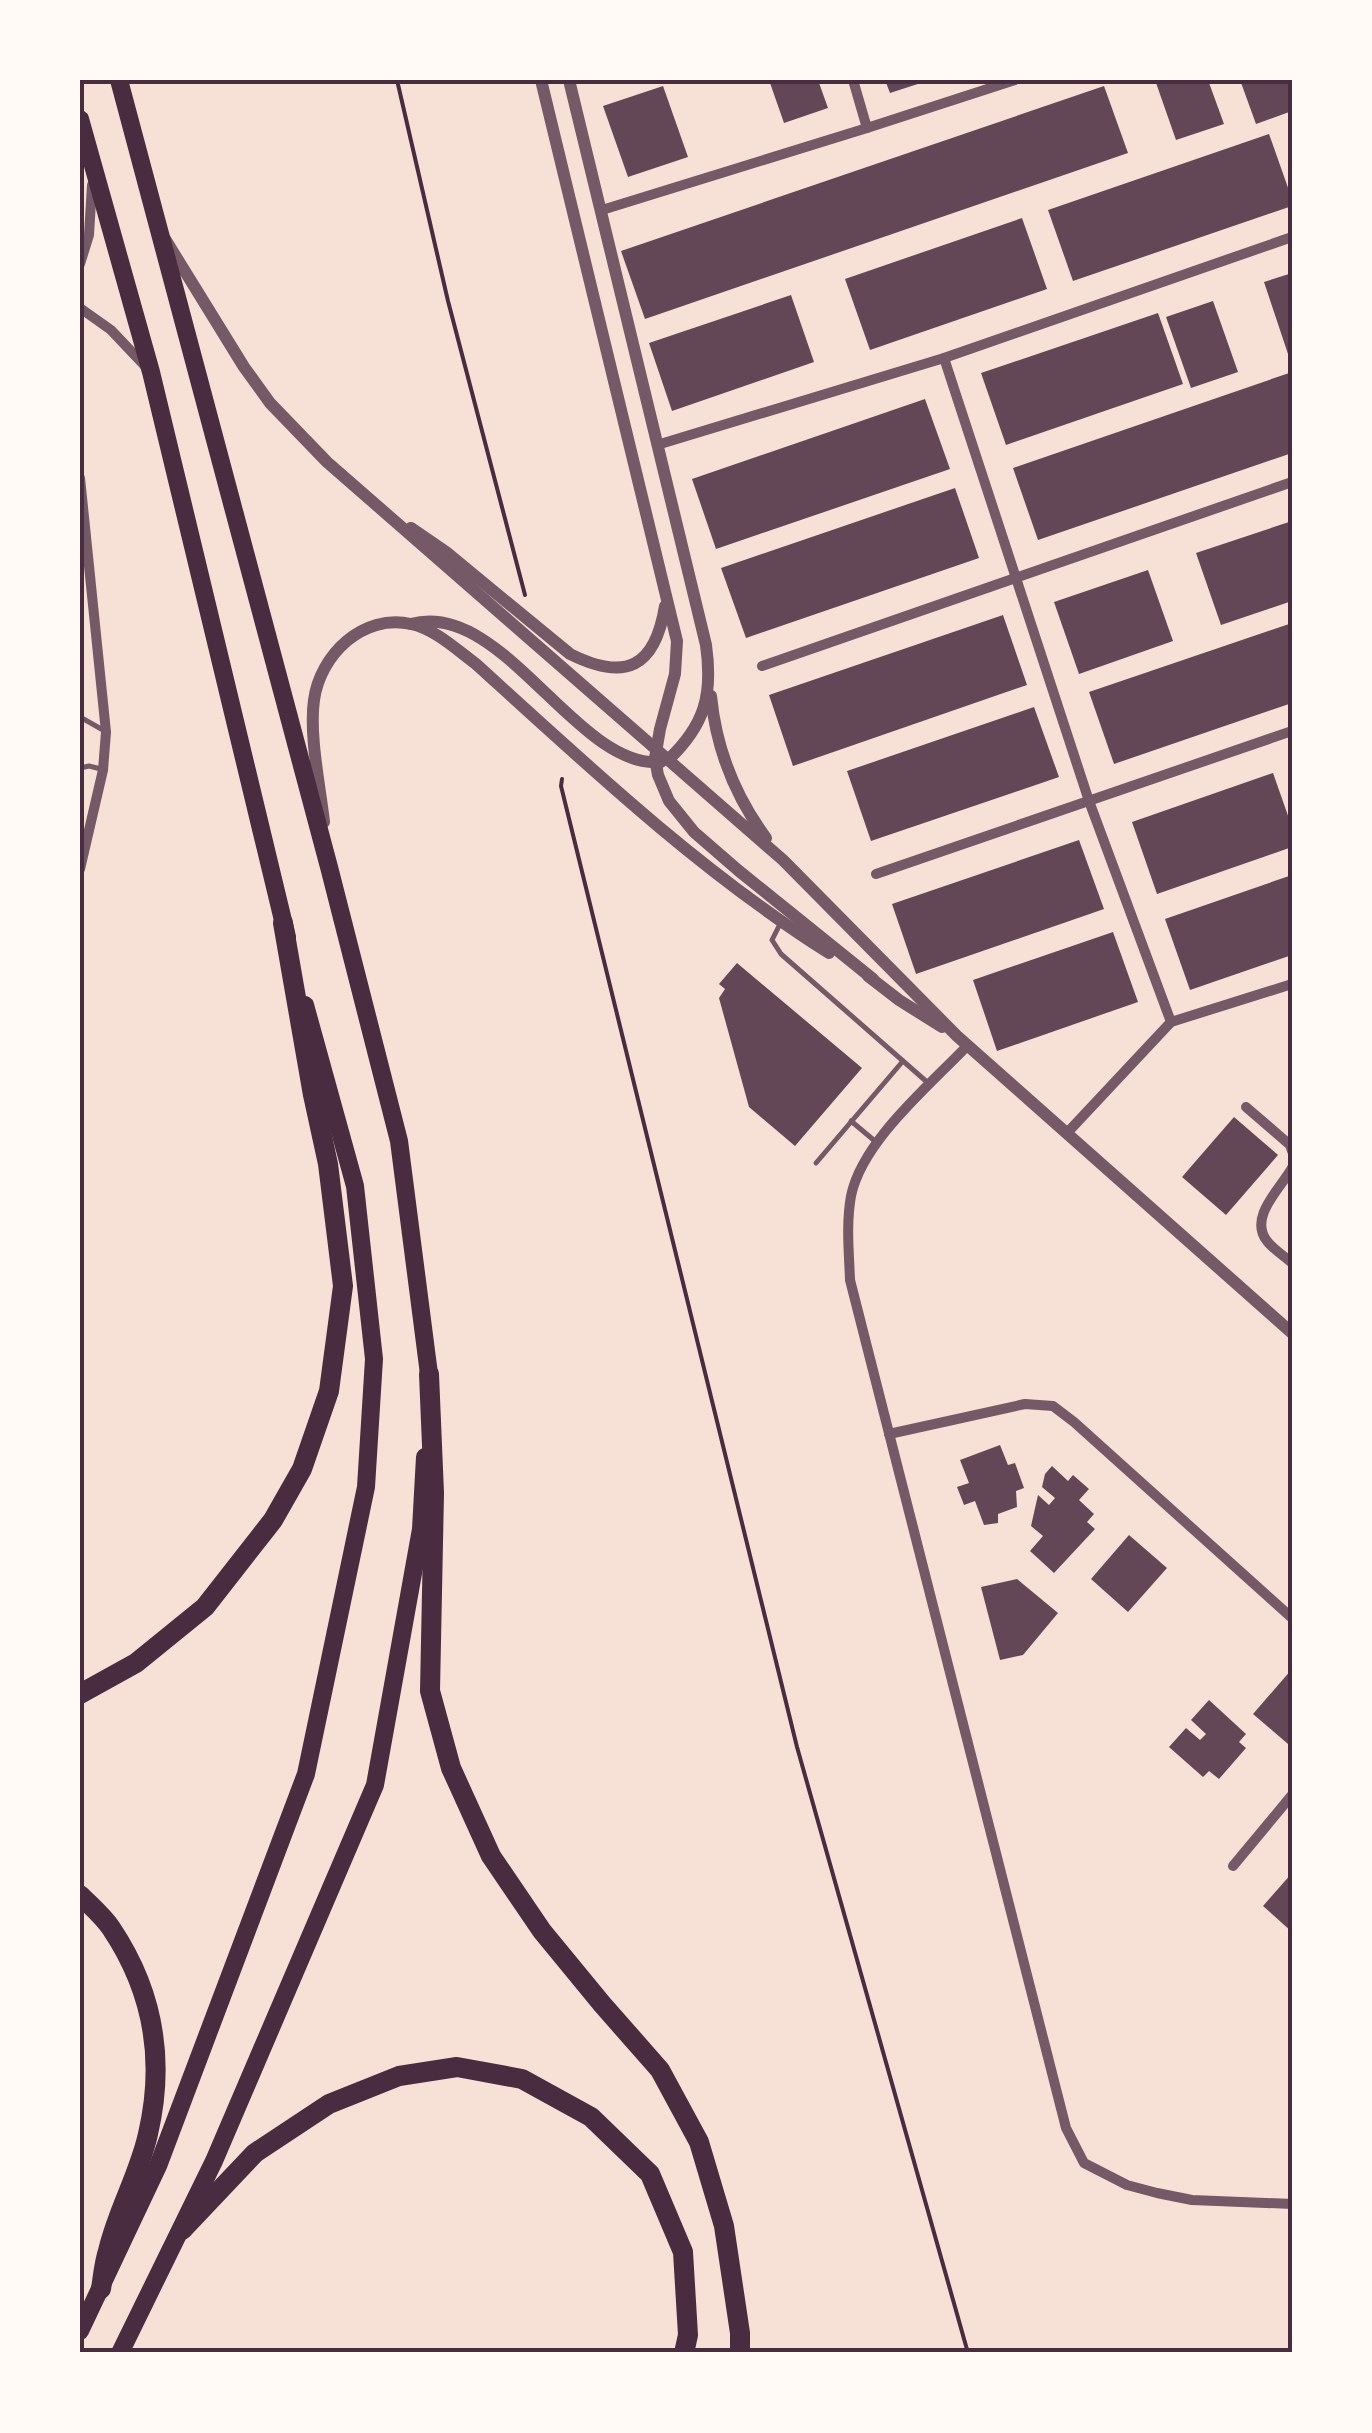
<svg xmlns="http://www.w3.org/2000/svg" width="1372" height="2433" viewBox="0 0 1372 2433" font-family="'Source Sans 3',sans-serif">
<rect width="100%" height="100%" fill="#f7e1d7"/>
<!-- building -->
<g fill="#644757">
<path d="M769,80H818L828,108L784,123Z"/>
<path d="M885,80H927V81L890,93Z"/>
<path d="M1155,80H1208L1224,124L1176,140Z"/>
<path d="M1240,80H1292V111L1256,124Z"/>
<path d="M663,86L688,157L628,177L603,106Z"/>
<path d="M1104,86L1128,153L645,319L621,251Z"/>
<path d="M1269,134L1292,199V206L1073,281L1048,210Z"/>
<path d="M1022,218L1047,289L870,350L845,279Z"/>
<path d="M1292,273V353L1288,354L1264,282Z"/>
<path d="M791,295L814,362L672,411L649,343Z"/>
<path d="M1213,301L1238,372L1191,388L1166,317Z"/>
<path d="M1158,313L1183,384L1006,445L981,373Z"/>
<path d="M1292,372V453L1038,540L1013,468Z"/>
<path d="M925,399L950,469L716,549L692,479Z"/>
<path d="M955,488L979,558L746,638L721,568Z"/>
<path d="M1292,521V601L1221,625L1196,553Z"/>
<path d="M1148,570L1173,641L1079,674L1054,602Z"/>
<path d="M1003,615L1027,685L793,766L769,695Z"/>
<path d="M1292,623V703L1114,764L1089,692Z"/>
<path d="M1034,707L1059,777L871,841L847,771Z"/>
<path d="M1273,773L1292,827V847L1157,894L1132,822Z"/>
<path d="M1079,840L1104,909L916,974L892,904Z"/>
<path d="M1292,875V955L1190,990L1165,919Z"/>
<path d="M1113,932L1138,1002L997,1051L973,980Z"/>
<path d="M737,963L862,1068L795,1146L749,1107L719,998L725,989L719,984Z"/>
<path d="M1234,1117L1278,1155L1226,1215L1182,1177Z"/>
<path d="M1000,1445L1008,1465L1015,1463L1024,1488L1016,1491L1017,1507L998,1514V1523L984,1525L975,1501L964,1505L957,1487L969,1483L960,1460Z"/>
<path d="M1052,1466L1068,1481L1073,1475L1089,1489L1079,1500L1094,1514L1087,1522L1095,1529L1054,1573L1030,1551L1043,1536L1031,1526L1038,1495L1049,1505L1055,1498L1042,1487L1045,1474Z"/>
<path d="M1129,1535L1167,1568L1128,1612L1091,1579Z"/>
<path d="M1017,1579L1058,1613L1023,1655L1000,1660L981,1587Z"/>
<path d="M1292,1669V1739L1288,1744L1253,1714Z"/>
<path d="M1209,1700L1246,1734L1239,1742L1246,1748L1219,1779L1209,1771L1203,1777L1169,1747L1186,1728L1200,1740L1206,1734L1191,1720Z"/>
<path d="M1292,1873V1932L1263,1906Z"/>
</g>
<g fill="none" stroke-linecap="round" stroke-linejoin="round">
<!-- path -->
<g stroke="#4a2c40" stroke-width="4">
<path d="M397,80L448,301L525,595"/>
<path d="M562,779L561,786L797,1747L968,2353"/>
</g>
<!-- service -->
<g stroke="#755966" stroke-width="5">
<path d="M80,717L103,730"/>
<path d="M80,768L89,766L101,769"/>
<path d="M780,924L772,940L781,954L927,1082"/>
<path d="M851,1121L876,1142"/>
<path d="M816,1163L903,1061"/>
</g>
<!-- minor -->
<g stroke="#755966" stroke-width="10">
<path d="M853,80L867,128"/>
<path d="M602,210L867,128L1015,80"/>
<path d="M80,264L89,235L92,185"/>
<path d="M80,308L111,330L146,367"/>
<path d="M944,358L1089,801L1171,1022"/>
<path d="M657,445L944,358L1292,237"/>
<path d="M80,478L106,732L103,770L80,869"/>
<path d="M762,666L1292,482"/>
<path d="M876,874L1292,731"/>
<path d="M968,1045C930,1085 862,1141 851,1196C846,1224 849,1252 850,1280L1066,2128L1084,2163L1127,2185L1157,2193L1192,2200L1292,2204"/>
<path d="M1246,1107L1290,1145L1292,1151"/>
<path d="M1067,1133L1171,1022L1292,984"/>
<path d="M1292,1168C1281,1188 1248,1217 1267,1241C1273,1249 1284,1256 1292,1263"/>
<path d="M889,1434L1025,1404L1053,1406L1074,1422L1292,1618"/>
<path d="M1233,1866L1292,1795"/>
</g>
<!-- tertiary -->
<g stroke="#755966" stroke-width="12">
<path d="M541,80L677,641L675,674L660,729L655,758L658,775L669,801L694,832L739,871L873,979"/>
<path d="M569,80L706,645C713,695 705,725 668,760"/>
<path d="M165,239L244,367L270,403L327,462L783,860L957,1036L1292,1333"/>
<path d="M411,528L446,552L570,654C626,682 655,667 665,606"/>
<path d="M411,624C503,599 577,770 661,762"/>
<path d="M711,696C716,747 735,796 766,838"/>
<path d="M324,822C320,786 309,735 314,700C320,655 363,613 411,624C435,629 457,650 476,664C588,766 701,872 829,953"/>
<path d="M868,976L899,1000L942,1027"/>
</g>
<!-- primary -->
<g stroke="#4a2c40" stroke-width="18">
<path d="M119,80L329,867L399,1141L429,1374V1387"/>
<path d="M80,119L151,372L287,937"/>
<path d="M80,2331L158,2166L306,1774L366,1487L374,1359L355,1186L305,1005"/>
<path d="M120,2353L214,2161L375,1785L421,1529L425,1457"/>
</g>
<!-- motorway -->
<g stroke="#4a2c40" stroke-width="20">
<path d="M429,1374L434,1493L430,1691L451,1768L491,1856L542,1931L602,2004L660,2070L699,2142L724,2226L740,2333V2353"/>
<path d="M80,1694L136,1663L205,1607L273,1520L302,1469L329,1391L343,1286L328,1164L313,1095L283,923"/>
<path d="M80,1895C90,1905 103,1916 111,1928C154,1992 165,2061 148,2134C139,2175 117,2211 108,2251C104,2263 103,2276 101,2289"/>
<path d="M182,2230L255,2153L329,2104L399,2076L457,2067L522,2079L591,2117L650,2174L683,2252L688,2335L684,2353"/>
</g>
</g>
<!-- border -->
<rect width="1372" height="2433" fill="none" stroke="#fffaf5" stroke-width="165"/>
<rect x="82" y="82" width="1208" height="2268" fill="none" stroke="#4a2c40" stroke-width="4"/>
</svg>
